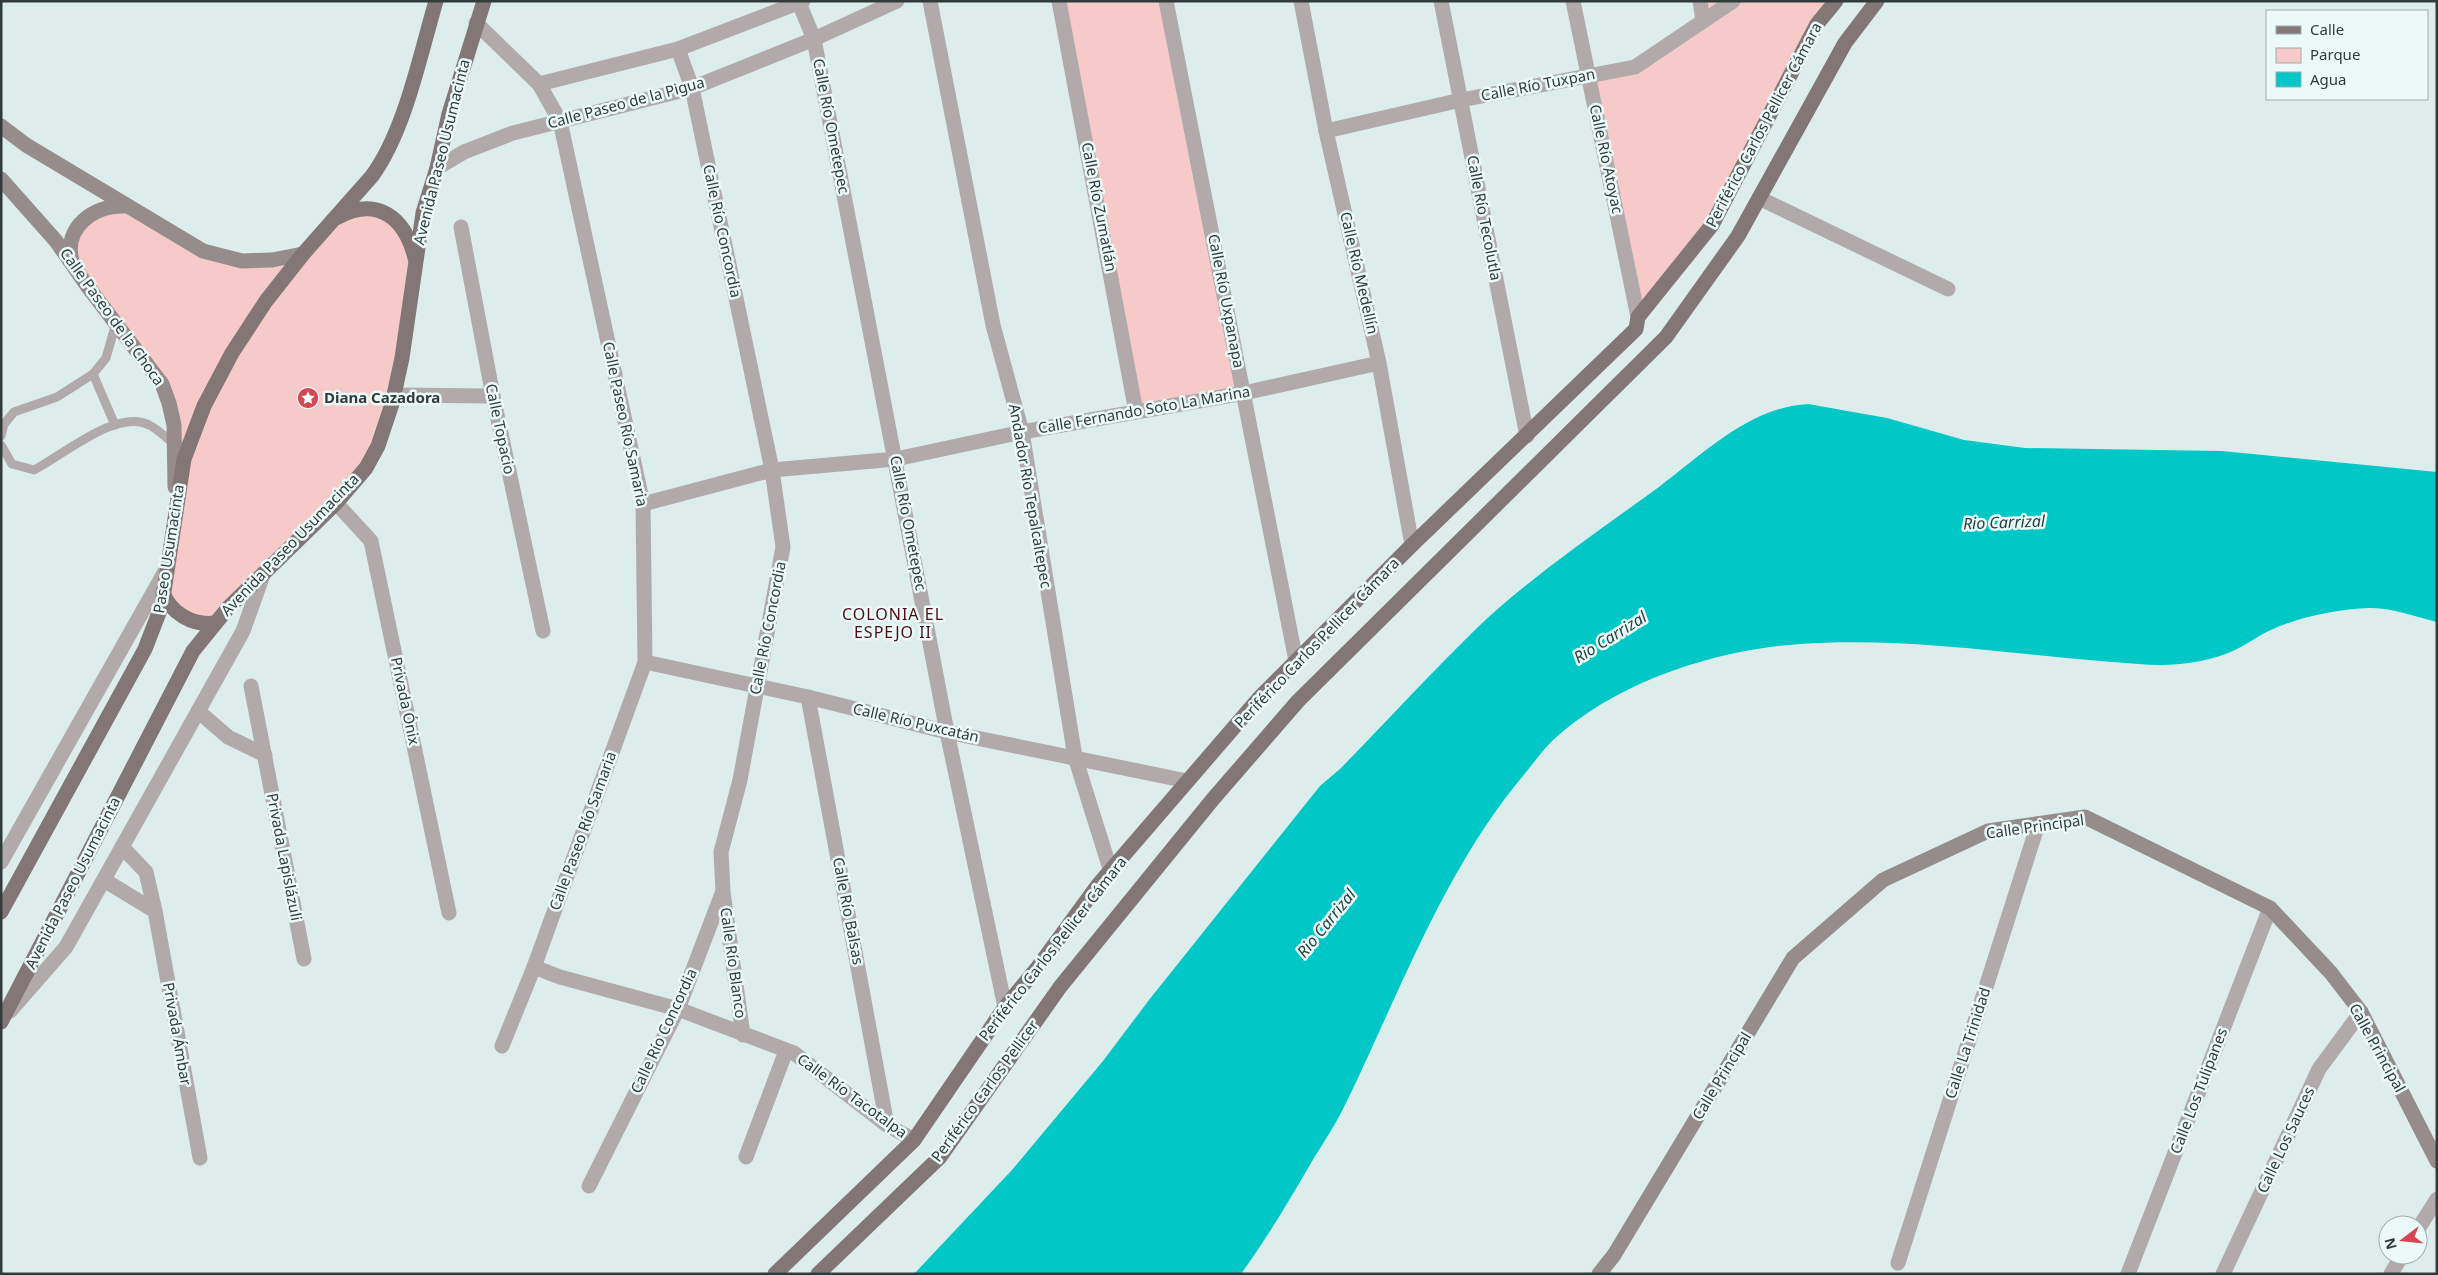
<svg xmlns="http://www.w3.org/2000/svg" width="2438" height="1275" viewBox="0 0 2438 1275" font-family="'Noto Sans',sans-serif">
<rect width="100%" height="100%" fill="#dcedec"/>
<!-- green -->
<g fill="#f5cac9">
<path d="M1059,1H1166L1244,393L1136,412Z"/>
<path d="M1700,1H1836L1712,225L1638,317L1589,76L1635,67L1703,21Z"/>
<path d="M112,206L215,256L303,254L350,212L391,216L415,259L406,335L372,458L215,623L171,607L176,507L169,403L74,266L72,237Z"/>
</g>
<!-- water -->
<path fill="#01c7c6" d="M1808,404L1887,418L1964,440L2025,448L2222,451L2437,472V622C2416,617 2390,607 2369,608C2338,609 2298,617 2271,630C2259,635 2249,643 2237,649C2208,663 2172,667 2139,664C2026,657 1913,636 1800,644C1714,650 1616,682 1552,741C1543,750 1535,761 1527,771C1446,865 1400,992 1346,1103C1336,1124 1323,1143 1311,1163C1289,1201 1267,1238 1241,1274H914L1012,1170L1103,1061L1149,1000L1320,786L1340,769C1386,722 1430,674 1477,628C1533,575 1597,532 1659,487C1703,454 1750,407 1808,404Z"/>
<g fill="none" stroke-linecap="round" stroke-linejoin="round">
<!-- lane -->
<g stroke="#b2aaaa" stroke-width="9">
<path d="M93,374L115,425"/>
<path d="M1,436L4,424L14,412L57,397L93,374L106,358L116,323"/>
<path d="M1,445L12,464L34,470C62,456 117,408 149,425C158,429 166,438 174,444"/>
</g>
<!-- street -->
<g stroke="#b2aaaa" stroke-width="15">
<path d="M930,1L993,325L1022,432L1075,757L1111,872"/>
<path d="M1059,1L1136,412"/>
<path d="M1166,1L1296,661"/>
<path d="M1301,1L1326,131L1379,363L1412,545"/>
<path d="M1441,1L1527,436"/>
<path d="M1573,1L1638,317"/>
<path d="M1700,1L1703,21"/>
<path d="M799,3L814,39L947,732L1005,1007"/>
<path d="M476,23L539,84L560,121L643,504L645,662L534,967L502,1046"/>
<path d="M539,84L678,49L803,1"/>
<path d="M1326,131L1461,100L1635,67L1733,1"/>
<path d="M437,168L464,152L513,133L692,88L814,39L897,1"/>
<path d="M1759,198L1948,289"/>
<path d="M461,227L493,396L543,631"/>
<path d="M394,395L493,396"/>
<path d="M336,503L371,541L449,913"/>
<path d="M643,504L772,470L896,459L1022,432L1244,393L1379,363"/>
<path d="M645,662L808,697L947,732L1187,781"/>
<path d="M251,686L304,959"/>
<path d="M808,697L887,1125"/>
<path d="M198,711L228,737L265,755"/>
<path d="M122,847L146,872L155,911L200,1158"/>
<path d="M1,862L167,568"/>
<path d="M104,880L155,911"/>
<path d="M723,892L743,1035"/>
<path d="M534,967L560,977L678,1009L794,1053L887,1125L914,1140"/>
<path d="M10,1011L66,947L243,631L263,575"/>
<path d="M746,1157L786,1051"/>
<path d="M589,1186L678,1009L723,891L721,852L740,780L783,547L772,470L692,88L678,49"/>
<path d="M2418,1229L2437,1199"/>
<path d="M1898,1263L2038,824"/>
<path d="M2128,1274L2270,908"/>
<path d="M2223,1274L2319,1069L2361,1012"/>
<path d="M2391,1274L2402,1255"/>
</g>
<!-- secondary -->
<g stroke="#978c8c" stroke-width="15">
<path d="M1,126L26,145L203,251L242,261L272,260L303,254"/>
<path d="M1,179L56,241L88,287L162,384L169,403L174,425L175,487"/>
<path d="M72,261C63,228 93,205 125,206"/>
<path d="M1599,1274L1614,1255L1793,958L1883,880L1988,831L2085,817L2270,908L2331,973L2361,1012L2437,1161"/>
</g>
<!-- primary -->
<g stroke="#837676" stroke-width="15">
<path d="M338,217C378,196 405,218 415,258"/>
<path d="M163,592C170,613 193,626 215,623"/>
<path d="M1,912L145,649L162,605L184,459L204,406L232,353L266,301L303,254L372,176C405,131 420,55 436,1"/>
<path d="M1,1022L193,651L228,608L336,503L366,468L378,446L392,404L402,358L423,213L437,168L449,114L484,1"/>
<path d="M775,1274L914,1140L1005,1007L1038,967L1098,885L1261,696L1412,545L1636,329L1638,317L1712,225L1817,24L1836,1"/>
<path d="M818,1274L940,1157L1060,987L1213,799L1298,701L1666,337L1738,236L1845,43L1877,1"/>
</g>
</g>
<!-- icons -->
<defs>
<g id="sight-disc" transform="scale(1.125)"><circle r="9.5" fill="#d64554" stroke="#e9faf9"/><path d="M0-6L1.8-2.2L6-1.7L2.9 1.2L3.7 5.4L0 3.3L-3.7 5.4L-2.9 1.2L-6-1.7L-1.8-2.2Z" fill="#fff"/></g>
</defs>
<g fill-rule="evenodd">
<use href="#sight-disc" x="308" y="398"/>
</g>
<g text-anchor="middle" stroke-width="5" stroke-linejoin="round" paint-order="stroke">
<!-- street labels -->
<g font-size="15" fill="#333a3a" stroke="#e9faf9">
<text transform="translate(1538 85) rotate(-11)" y="5">Calle Río Tuxpan</text>
<text transform="translate(626 103) rotate(-15)" y="5">Calle Paseo de la Pigua</text>
<text transform="translate(1764 125) rotate(-62)" y="5">Periférico Carlos Pellicer Cámara</text>
<text transform="translate(831 126) rotate(79)" y="5">Calle Río Ometepec</text>
<text transform="translate(442 152) rotate(-76)" y="5">Avenida Paseo Usumacinta</text>
<text transform="translate(1606 159) rotate(78)" y="5">Calle Río Atoyac</text>
<text transform="translate(1099 207) rotate(79)" y="5">Calle Río Zumatlán</text>
<text transform="translate(1484 218) rotate(79)" y="5">Calle Río Tecolutla</text>
<text transform="translate(722 231) rotate(78)" y="5">Calle Río Concordia</text>
<text transform="translate(1359 273) rotate(77)" y="5">Calle Río Medellín</text>
<text transform="translate(1226 301) rotate(79)" y="5">Calle Río Uxpanapa</text>
<text transform="translate(112 317) rotate(54)" y="5">Calle Paseo de la Choca</text>
<text transform="translate(1144 410) rotate(-10)" y="5">Calle Fernando Soto La Marina</text>
<text transform="translate(625 424) rotate(78)" y="5">Calle Paseo Río Samaria</text>
<text transform="translate(500 429) rotate(78)" y="5">Calle Topacio</text>
<text transform="translate(1030 496) rotate(80)" y="5">Andador Río Tepalcaltepec</text>
<text transform="translate(908 523) rotate(79)" y="5">Calle Río Ometepec</text>
<text transform="translate(290 545) rotate(-46)" y="5">Avenida Paseo Usumacinta</text>
<text transform="translate(169 549) rotate(-81)" y="5">Paseo Usumacinta</text>
<text transform="translate(768 628) rotate(-79)" y="5">Calle Río Concordia</text>
<text transform="translate(1317 643) rotate(-46)" y="5">Periférico Carlos Pellicer Cámara</text>
<text transform="translate(405 701) rotate(78)" y="5">Privada Ónix</text>
<text transform="translate(916 723) rotate(13)" y="5">Calle Río Puxcatán</text>
<text transform="translate(2035 827) rotate(-8)" y="5">Calle Principal</text>
<text transform="translate(583 831) rotate(-70)" y="5">Calle Paseo Río Samaria</text>
<text transform="translate(284 857) rotate(79)" y="5">Privada Lapislázuli</text>
<text transform="translate(73 883) rotate(-63)" y="5">Avenida Paseo Usumacinta</text>
<text transform="translate(848 911) rotate(79)" y="5">Calle Río Balsas</text>
<text transform="translate(1053 949) rotate(-52)" y="5">Periférico Carlos Pellicer Cámara</text>
<text transform="translate(733 963) rotate(82)" y="5">Calle Río Blanco</text>
<text transform="translate(664 1031) rotate(-65)" y="5">Calle Río Concordia</text>
<text transform="translate(177 1034) rotate(80)" y="5">Privada Ámbar</text>
<text transform="translate(1968 1043) rotate(-72)" y="5">Calle La Trinidad</text>
<text transform="translate(2377 1048) rotate(61)" y="5">Calle Principal</text>
<text transform="translate(1722 1076) rotate(-59)" y="5">Calle Principal</text>
<text transform="translate(985 1091) rotate(-54)" y="5">Periférico Carlos Pellicer</text>
<text transform="translate(2199 1091) rotate(-69)" y="5">Calle Los Tulipanes</text>
<text transform="translate(852 1096) rotate(36)" y="5">Calle Río Tacotalpa</text>
<text transform="translate(2286 1140) rotate(-65)" y="5">Calle Los Sauces</text>
</g>
<!-- poi labels -->
<g font-size="15" font-weight="bold" fill="#333a3a" stroke="#e9faf9" text-anchor="start">
<text x="324" y="403">Diana Cazadora</text>
</g>
<!-- water labels -->
<g font-size="16" font-style="italic" fill="#26403f" stroke="#e9faf9">
<text transform="translate(2004 522) rotate(-2)" y="6">Rio Carrizal</text>
<text transform="translate(1610 637) rotate(-32)" y="6">Rio Carrizal</text>
<text transform="translate(1326 923) rotate(-51)" y="6">Rio Carrizal</text>
</g>
<!-- neighbourhood labels -->
<g font-size="16" letter-spacing="1" fill="#510b15" stroke="#e9faf9">
<text x="893" y="620">COLONIA EL<tspan x="893" dy="18">ESPEJO II</tspan></text>
</g>
</g>
<!-- border -->
<rect width="2438" height="1275" fill="none" stroke="#333a3a" stroke-width="5"/>
<!-- legend -->
<rect x="2266" y="10" width="162" height="90" fill="#e9faf9" stroke="#a0adad"/>
<rect x="2276" y="26" width="25" height="8" fill="#837676" stroke="#a0adad"/>
<text x="2310" y="35" font-size="15" fill="#333a3a">Calle</text>
<rect x="2276" y="48" width="25" height="15" fill="#f5cac9" stroke="#a0adad"/>
<text x="2310" y="60" font-size="15" fill="#333a3a">Parque</text>
<rect x="2276" y="72" width="25" height="15" fill="#01c7c6" stroke="#a0adad"/>
<text x="2310" y="85" font-size="15" fill="#333a3a">Agua</text>
<!-- north arrow -->
<g transform="translate(2403 1240) rotate(254)"><circle r="24" fill="#e9faf9" stroke="#a0adad"/>
<path d="M0-4L9 19L0 12L-9 19Z" fill="#d64554"/>
<text y="-8" font-size="14" font-weight="bold" text-anchor="middle" fill="#333a3a">N</text>
</g>
</svg>
